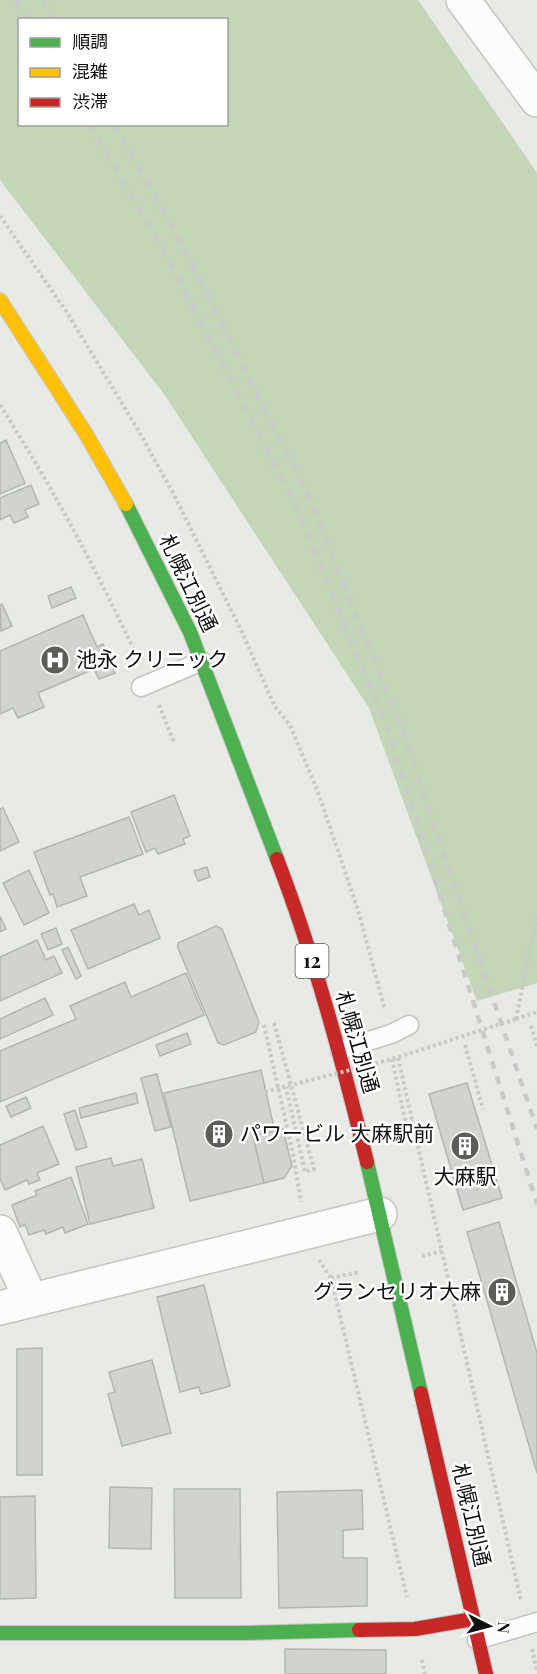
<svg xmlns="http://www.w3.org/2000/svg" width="537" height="1674" viewBox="0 0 537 1674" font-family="'Playfair Display','Noto Sans JP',serif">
<rect width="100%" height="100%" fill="#e7eae5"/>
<!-- green -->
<path fill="#c3d6b7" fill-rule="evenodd" d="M0,0H418L537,173V983L477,1001L369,708L164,394L0,180ZM20,20H226V124H20Z"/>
<!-- building -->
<g fill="#d1d3cf" stroke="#b3b6b2" stroke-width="1.5">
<path d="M6,440L25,483L0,494V443Z"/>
<path d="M31,485L39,504L25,510L28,517L14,523L10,515L0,520V498Z"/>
<path d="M71,587L76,598L52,608L48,596Z"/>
<path d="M2,604L12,626L1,631L0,605Z"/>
<path d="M83,615L97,647L103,644L115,673L99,679L94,669L38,693L44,707L18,718L13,708L0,714V651Z"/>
<path d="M174,795L190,836L183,839L185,844L158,854L155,848L146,852L131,812Z"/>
<path d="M3,808L19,842L0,851V809Z"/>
<path d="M129,817L143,854L80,877L87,896L57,907L53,894L50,895L34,852Z"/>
<path d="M207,867L210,877L198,881L194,871Z"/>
<path d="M29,870L49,913L24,925L3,883Z"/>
<path d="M134,904L139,915L149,910L160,938L88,969L71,930Z"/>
<path d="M0,916L6,929L0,932Z"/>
<path d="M216,926L222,929L259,1022L256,1032L224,1045L218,1043L178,948V943Z"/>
<path d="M56,928L62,944L48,950L41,934Z"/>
<path d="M37,940L46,960L54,956L62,973L0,1001V957Z"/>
<path d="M68,947L81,976L76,979L62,950Z"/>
<path d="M186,973L204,1015L0,1102V1051L76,1019L70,1006L125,982L131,997Z"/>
<path d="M45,998L53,1015L0,1039V1019Z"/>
<path d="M187,1033L191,1044L160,1056L156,1045Z"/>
<path d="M261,1070L275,1132L253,1136L264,1183L190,1201L164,1093Z"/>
<path d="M157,1074L171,1127L155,1131L141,1078Z"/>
<path d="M467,1083L502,1198L463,1210L429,1094Z"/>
<path d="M136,1093L138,1103L81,1118L79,1108Z"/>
<path d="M26,1097L31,1108L11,1117L6,1106Z"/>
<path d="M75,1110L87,1147L76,1150L64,1114Z"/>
<path d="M43,1126L59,1164L37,1173L40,1180L29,1184L27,1180L5,1190L0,1179V1145Z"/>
<path d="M283,1129L292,1166L284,1178L264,1183L253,1136Z"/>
<path d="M111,1158L113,1166L142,1159L154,1208L90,1224L76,1167Z"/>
<path d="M71,1177L88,1224L65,1233L63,1227L46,1234L44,1230L29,1235L25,1224L20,1227L12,1205L37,1195L35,1191Z"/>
<path d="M499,1222L537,1353V1473L467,1232Z"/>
<path d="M204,1285L230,1386L201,1394L199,1387L180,1392L157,1297Z"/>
<path d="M42,1348V1475H17V1349Z"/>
<path d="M152,1360L171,1433L122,1446L108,1394L115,1392L109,1372Z"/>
<path d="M110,1487L152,1488L151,1549L109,1548Z"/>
<path d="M174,1489H240L241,1598H175Z"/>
<path d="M362,1490L363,1529L343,1530V1558H367V1606L279,1608L277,1492Z"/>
<path d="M35,1496L36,1598L0,1599V1497Z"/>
<path d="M285,1649L386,1650V1674H285Z"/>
</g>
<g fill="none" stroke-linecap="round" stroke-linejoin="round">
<!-- lane casing -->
<g stroke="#c4c6c2" stroke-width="21">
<g id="lane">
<path d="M141,687L202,661"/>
<path d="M340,1050L391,1034L409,1025"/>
<path d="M477,1640L537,1622"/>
</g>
</g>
<!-- street casing -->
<g stroke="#c4c6c2" stroke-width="36">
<g id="street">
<path d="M463,0L537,100"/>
<path d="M0,1232L31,1300"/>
<path d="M0,1308L380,1214"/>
</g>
</g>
<!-- fast casing -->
<g stroke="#c4c6c2" stroke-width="16">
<g id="fast">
<path d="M126,504L190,632L277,859"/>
<path d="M367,1162L421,1393"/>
<path d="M0,1633H246L359,1630"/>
</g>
</g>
<!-- slow casing -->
<g stroke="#c4c6c2" stroke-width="16">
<path id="slow" d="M0,300L86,434L126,504"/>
</g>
<!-- jam casing -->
<g stroke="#c4c6c2" stroke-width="16">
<g id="jam">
<path d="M277,859C315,958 342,1060 367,1162"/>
<path d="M421,1393L486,1674"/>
<path d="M359,1630L415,1629L473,1619"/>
</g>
</g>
<!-- path -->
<g stroke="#c9cac8" stroke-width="4" stroke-dasharray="3 3" stroke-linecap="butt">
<path d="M0,216L66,311L137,428L173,493L242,632L275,707L290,725L318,792L358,910L385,1010"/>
<path d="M0,405C53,488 99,574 140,663"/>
<path d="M159,705L174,742"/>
<path d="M516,1019L537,914"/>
<path d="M516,1019L537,1012"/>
<path d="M274,1023L314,1169L305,1172L286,1087"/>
<path d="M264,1025L293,1154L301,1202"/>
<path d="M531,1026L537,1046"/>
<path d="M465,1045L483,1109"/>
<path d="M398,1058L521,1601"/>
<path d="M392,1059L406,1124L414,1122"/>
<path d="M422,1256L442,1251"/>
<path d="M319,1260L331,1278L407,1597"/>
<path d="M331,1278L360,1272"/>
<path d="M532,1649L537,1672"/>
<path d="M422,1660L425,1674"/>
</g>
<!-- lane -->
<use href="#lane" stroke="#fbfcfb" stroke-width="18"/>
<!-- street -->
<use href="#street" stroke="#fbfcfb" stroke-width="33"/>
<!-- fast -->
<use href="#fast" stroke="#4caf50" stroke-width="14"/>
<!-- slow -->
<use href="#slow" stroke="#ffc107" stroke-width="14"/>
<!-- jam -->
<use href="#jam" stroke="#c62828" stroke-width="14"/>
<!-- rail -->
<g stroke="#c9cac9" stroke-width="4.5" stroke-dasharray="8 8" stroke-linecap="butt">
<path d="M16,0L27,20"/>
<path d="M43,0L54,20"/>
<path d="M89,124L163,249L297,508L387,728L537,1204"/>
<path d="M114,124L180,241L310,499L401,727L537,1129"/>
</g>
<!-- path-bridge -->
<path stroke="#c9cac8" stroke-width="4" stroke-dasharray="3 3" stroke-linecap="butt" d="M265,1092L392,1059L516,1019"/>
</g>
<!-- icons -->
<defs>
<g id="hospital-disc" transform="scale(1.5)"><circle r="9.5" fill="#5b5d59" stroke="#fff"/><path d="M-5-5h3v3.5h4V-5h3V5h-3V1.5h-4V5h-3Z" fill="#fff"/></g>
<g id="building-disc" transform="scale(1.5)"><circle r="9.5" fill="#5b5d59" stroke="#fff"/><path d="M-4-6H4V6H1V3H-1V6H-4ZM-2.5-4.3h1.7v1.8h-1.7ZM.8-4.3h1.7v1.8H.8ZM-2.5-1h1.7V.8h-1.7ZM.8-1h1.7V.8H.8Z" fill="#fff"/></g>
</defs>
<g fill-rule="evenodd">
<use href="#hospital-disc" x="55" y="660"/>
<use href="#building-disc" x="219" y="1134"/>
<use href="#building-disc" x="465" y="1146"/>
<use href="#building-disc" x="502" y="1292"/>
</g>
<g text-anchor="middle" stroke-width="5" stroke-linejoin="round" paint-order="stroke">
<!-- shield labels -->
<rect fill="#fff" stroke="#585856" stroke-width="1.5" x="295.5" y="944" width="33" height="34" rx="4.5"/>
<g font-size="20" font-weight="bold" fill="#10110e">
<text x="312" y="968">12</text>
</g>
<!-- street labels -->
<g font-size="21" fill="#10110e" stroke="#fff">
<text transform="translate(188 583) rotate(64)" y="7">札幌江別通</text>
<text transform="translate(357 1042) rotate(74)" y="7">札幌江別通</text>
<text transform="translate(471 1515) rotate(77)" y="7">札幌江別通</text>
</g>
<!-- poi labels -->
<g font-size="21" fill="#10110e" stroke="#fff" text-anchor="start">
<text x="76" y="667">池永 クリニック</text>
<text x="240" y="1141">パワービル 大麻駅前</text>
<text x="465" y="1184" text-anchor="middle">大麻駅</text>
<text x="481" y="1299" text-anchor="end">グランセリオ大麻</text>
</g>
</g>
<!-- legend -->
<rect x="18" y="18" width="210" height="108" fill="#ffffff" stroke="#9fa09f" stroke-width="1.5"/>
<rect x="30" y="38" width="30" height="9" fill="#4caf50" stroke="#9fa09f" stroke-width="1.5"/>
<text x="72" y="48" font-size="18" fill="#10110e">順調</text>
<rect x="30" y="68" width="30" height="9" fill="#ffc107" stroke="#9fa09f" stroke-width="1.5"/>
<text x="72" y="78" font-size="18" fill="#10110e">混雑</text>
<rect x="30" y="98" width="30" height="9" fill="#c62828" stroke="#9fa09f" stroke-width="1.5"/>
<text x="72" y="108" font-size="18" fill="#10110e">渋滞</text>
<!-- north arrow -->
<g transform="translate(489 1626) rotate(96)" stroke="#ffffff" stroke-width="4.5" paint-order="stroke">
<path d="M0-4.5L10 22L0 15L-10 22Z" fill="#10110e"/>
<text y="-9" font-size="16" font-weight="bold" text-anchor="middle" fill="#10110e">N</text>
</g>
</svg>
